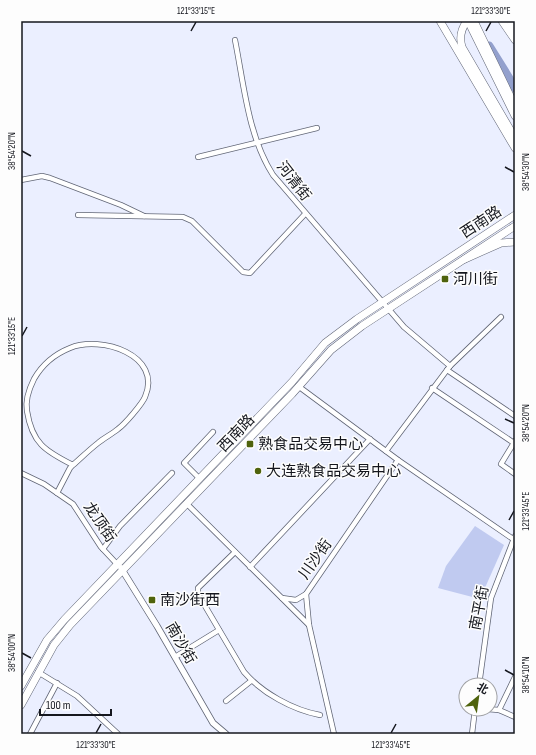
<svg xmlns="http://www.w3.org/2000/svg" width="536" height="755" viewBox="0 0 536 755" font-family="'Sofia Sans Condensed','Noto Sans SC',sans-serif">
<rect width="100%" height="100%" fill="#ebefff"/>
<!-- garden -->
<path fill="#c0caf0" d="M475,526L504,545L480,599L438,588L446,566Z"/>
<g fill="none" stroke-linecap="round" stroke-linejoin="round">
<!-- river -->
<path stroke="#93a0cd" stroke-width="9" d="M489,46L515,88"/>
<!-- minor casing -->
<g stroke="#616676" stroke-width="6">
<g id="minor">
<path d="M235,40C244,85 248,136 273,175L404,327L450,366"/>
<path d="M198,157L317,128"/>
<path d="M21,180L42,176L50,178L121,205L144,216"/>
<path d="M78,215L183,217L192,221L243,272L250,273L305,214"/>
<path d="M447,370L515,416"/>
<path d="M298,386L398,460L513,539"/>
<path d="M432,388L514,443"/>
<path d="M515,441L501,464L515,474"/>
<path d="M386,451L450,366L501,317"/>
<path d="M21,473L44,484L73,504L101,547L116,563"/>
<path d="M199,478L184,463L213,432"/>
<path d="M57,493L70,468L73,465C81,458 89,450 98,443C104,438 112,434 118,429C125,424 142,404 145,397C163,355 101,335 70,348C55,354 42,365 34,379C29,389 25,400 27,411C32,443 45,451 73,465"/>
<path d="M186,503L309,625"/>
<path d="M103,549L120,526L172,473"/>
<path d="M235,552L198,588V594L244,672C262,693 293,710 320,715"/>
<path d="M250,567L370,439"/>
<path d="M282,598L296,600L306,594"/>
<path d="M175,657L219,630"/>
<path d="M38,672L77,696L118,734"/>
<path d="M479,685L491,598L515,536"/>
<path d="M226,701L251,681"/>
<path d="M487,709L499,710L515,717"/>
<path d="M499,710L515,677"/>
<path d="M30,734L57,683"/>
<path d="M334,734L309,625L306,594L398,460"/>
<path d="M472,734L475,709"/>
</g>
</g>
<!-- tertiary casing -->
<g stroke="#616676" stroke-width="7">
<path id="tertiary" d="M121,568L157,626L213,723L226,734"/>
</g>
<!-- primary casing -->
<g stroke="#616676" stroke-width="8">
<g id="primary">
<path d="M21,686L47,640L64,620L292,382L325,343L357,319L515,215"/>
<path d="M21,705L54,645L70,625L292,394L331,350L362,326L515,226"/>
</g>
</g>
<!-- trunk casing -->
<g stroke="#616676" stroke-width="8">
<g id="trunk">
<path d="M440,21L515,148"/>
<path d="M467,21C461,29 459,37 462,47L515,138"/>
<path d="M468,21L515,116"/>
<path d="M474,21L515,106"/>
<path d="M502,21L515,40"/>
<path d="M510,21L515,30"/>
<path d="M465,259L501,243L515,242"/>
</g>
</g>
<!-- minor -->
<use href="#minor" stroke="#fff" stroke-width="4.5"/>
<!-- tertiary -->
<use href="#tertiary" stroke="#fff" stroke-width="5.5"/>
<!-- primary -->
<use href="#primary" stroke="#fff" stroke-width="7"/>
<!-- trunk -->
<use href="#trunk" stroke="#fff" stroke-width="7"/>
</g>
<!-- ticks -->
<path fill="none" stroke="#15171e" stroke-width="1.5" d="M191,31L196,22M486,31L491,22M22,151L31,156M505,167L514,172M22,336L27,327M505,419L514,423M509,520L514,511M22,653L31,658M505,670L514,675M96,733L101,724M391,733L396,724"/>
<!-- markers -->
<g fill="#4f630d" stroke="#fdfdfd" stroke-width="1.5">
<rect x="441" y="275" width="8" height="8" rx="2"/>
<rect x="246" y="440" width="8" height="8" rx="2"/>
<circle cx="258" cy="471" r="4"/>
<rect x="148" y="596" width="8" height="8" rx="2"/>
</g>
<g text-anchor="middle" stroke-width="3" stroke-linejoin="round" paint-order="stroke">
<!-- street labels -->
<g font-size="15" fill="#15171e" stroke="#fdfdfd">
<text transform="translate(294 181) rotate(52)" y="5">河清街</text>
<text transform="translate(481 222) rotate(-33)" y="5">西南路</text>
<text transform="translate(236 433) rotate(-46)" y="5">西南路</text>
<text transform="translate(100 522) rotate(56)" y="5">龙顶街</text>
<text transform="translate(315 559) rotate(-55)" y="5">川沙街</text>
<text transform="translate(479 608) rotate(-79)" y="5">南平街</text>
<text transform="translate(181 643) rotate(60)" y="5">南沙街</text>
</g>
<!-- poi labels -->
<g font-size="15" fill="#15171e" stroke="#fdfdfd" text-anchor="start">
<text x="453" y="284">河川街</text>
<text x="258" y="449">熟食品交易中心</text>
<text x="266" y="476">大连熟食品交易中心</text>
<text x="160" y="605">南沙街西</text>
</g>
</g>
<!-- border -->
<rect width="536" height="755" fill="none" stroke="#fdfdfd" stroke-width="44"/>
<!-- north arrow -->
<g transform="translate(478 697) rotate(29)"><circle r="19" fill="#fdfdfd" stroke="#a0a1a4"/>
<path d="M0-3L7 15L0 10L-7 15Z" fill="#4f630d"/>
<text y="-6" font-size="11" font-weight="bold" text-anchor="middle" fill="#15171e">北</text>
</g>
<!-- scale -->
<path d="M40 709v6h71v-6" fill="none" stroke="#15171e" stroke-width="2"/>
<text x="46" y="709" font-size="12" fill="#15171e" stroke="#fdfdfd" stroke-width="3" paint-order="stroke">100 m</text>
<rect x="22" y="22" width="492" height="711" fill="none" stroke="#15171e" stroke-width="1.5"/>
<g font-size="10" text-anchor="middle" fill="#15171e">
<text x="196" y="14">121°33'15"E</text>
<text x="491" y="14">121°33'30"E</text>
<text transform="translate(11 151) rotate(-90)" y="4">38°54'20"N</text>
<text transform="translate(525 172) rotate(-90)" y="4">38°54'30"N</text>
<text transform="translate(11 336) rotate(-90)" y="4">121°33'15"E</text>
<text transform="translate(525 423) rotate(-90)" y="4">38°54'20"N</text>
<text transform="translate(525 511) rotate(-90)" y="4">121°33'45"E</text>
<text transform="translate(11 653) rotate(-90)" y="4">38°54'00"N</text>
<text transform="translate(525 675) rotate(-90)" y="4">38°54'10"N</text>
<text x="96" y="748">121°33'30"E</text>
<text x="391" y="748">121°33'45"E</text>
</g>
</svg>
